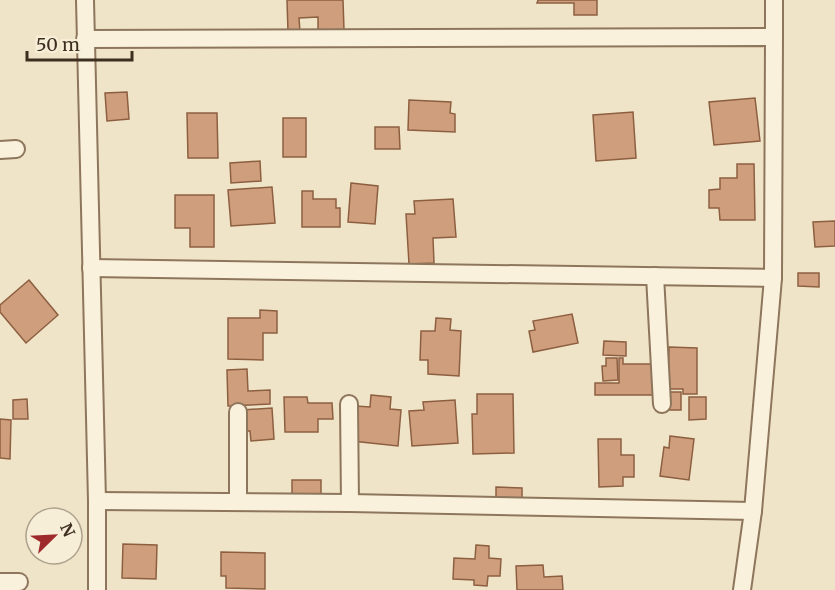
<svg xmlns="http://www.w3.org/2000/svg" width="835" height="590" viewBox="0 0 835 590" font-family="Merriweather,serif">
<rect width="100%" height="100%" fill="#f0e4c8"/>
<!-- building -->
<g fill="#cf9f7d" stroke="#8d5f41" stroke-width="1.5">
<path d="M287,0H343L344,30H318V17L299,18L300,32H288Z"/>
<path d="M538,0H597V15H574V3H537Z"/>
<path d="M127,92L129,119L107,121L105,93Z"/>
<path d="M755,98L760,141L714,145L709,102Z"/>
<path d="M409,100L451,102L450,113L455,114V132L408,130Z"/>
<path d="M633,112L636,158L596,161L593,115Z"/>
<path d="M187,113H217L218,158H188Z"/>
<rect x="283" y="118" width="23" height="39"/>
<path d="M375,127H399L400,149H375Z"/>
<path d="M260,161L261,181L231,183L230,163Z"/>
<path d="M737,164H754L755,220H720L719,208H709V190L720,189V178H737Z"/>
<path d="M351,183L378,186L375,224L348,222Z"/>
<path d="M272,187L275,223L231,226L228,190Z"/>
<path d="M302,191H313V199H336V208H340V227H302Z"/>
<path d="M175,195H214V247H190V228H175Z"/>
<path d="M453,199L456,237L433,238L434,263L409,264L406,214H415L414,201Z"/>
<path d="M835,221V246L815,247L813,222Z"/>
<path d="M798,273H819V287L798,286Z"/>
<path d="M29,280L58,315L26,343L0,312V305Z"/>
<path d="M260,310L277,311V333H263V360L228,359V318H260Z"/>
<path d="M572,314L578,343L533,352L529,331L535,330L533,321Z"/>
<path d="M436,318L451,319L450,330L461,331L459,376L428,374V360H420L421,331H435Z"/>
<path d="M604,341L626,342V356L603,355Z"/>
<path d="M669,347L697,348V394H683V389H668Z"/>
<path d="M606,358H617L618,380L603,381L602,366H606Z"/>
<path d="M619,358H623V364H655V395H595V383H619Z"/>
<path d="M247,369L248,391L270,390V404L228,406L227,370Z"/>
<rect x="666" y="392" width="15" height="18"/>
<path d="M477,394H513L514,453L473,454L472,414H477Z"/>
<path d="M371,395L391,397L390,409L401,410L398,446L352,441L356,406L370,407Z"/>
<path d="M284,397H307L308,403H332L333,419H318V432H285Z"/>
<path d="M689,397H706V419L689,420Z"/>
<path d="M27,399L28,419H13V400Z"/>
<path d="M455,400L458,443L412,446L409,411L424,410L423,402Z"/>
<path d="M272,408L274,439L251,441L250,431H244L242,410Z"/>
<path d="M0,419L11,420L10,459L0,458Z"/>
<path d="M670,436L694,439L689,480L660,476L664,447L669,448Z"/>
<path d="M598,439H621V455H634V477H623V486L599,487Z"/>
<path d="M292,480H321V495L292,494Z"/>
<path d="M496,487L522,488V500L496,499Z"/>
<path d="M123,544L157,545L156,579L122,578Z"/>
<path d="M476,545L489,546V558L501,559L500,576H488L487,586L474,585V580L453,579L454,558L475,559Z"/>
<path d="M221,552L265,553V589L226,588V576H221Z"/>
<path d="M543,565L544,577L562,576L563,590H517L516,566Z"/>
</g>
<g fill="none" stroke-linecap="round" stroke-linejoin="round">
<!-- minor casing -->
<g stroke="#8d765c" stroke-width="20">
<g id="minor">
<path d="M85,0L97,501V590"/>
<path d="M774,0V37"/>
<path d="M85,39L774,37L773,278L753,511L742,590"/>
<path d="M0,150L16,149"/>
<path d="M91,268L773,278"/>
<path d="M655,276L662,404"/>
<path d="M349,404L350,503"/>
<path d="M97,501L350,503L753,511"/>
<path d="M238,502V412"/>
<path d="M0,582H19"/>
</g>
</g>
<!-- minor -->
<use href="#minor" stroke="#faf1dc" stroke-width="16"/>
</g>
<!-- north arrow -->
<g transform="translate(54 536) rotate(66)"><circle r="28" fill="#f7eed8" stroke="#ada18e" stroke-width="1.5"/>
<path d="M0-4.5L10 22L0 15L-10 22Z" fill="#9e2a2b"/>
<text y="-9" font-size="16" font-weight="bold" text-anchor="middle" fill="#3d2e20">N</text>
</g>
<!-- scale -->
<path d="M27 51v9h105v-9" fill="none" stroke="#3d2e20" stroke-width="3"/>
<text x="36" y="51" font-size="18" fill="#3d2e20" stroke="#f7eed8" stroke-width="4.5" paint-order="stroke">50 m</text>
</svg>
